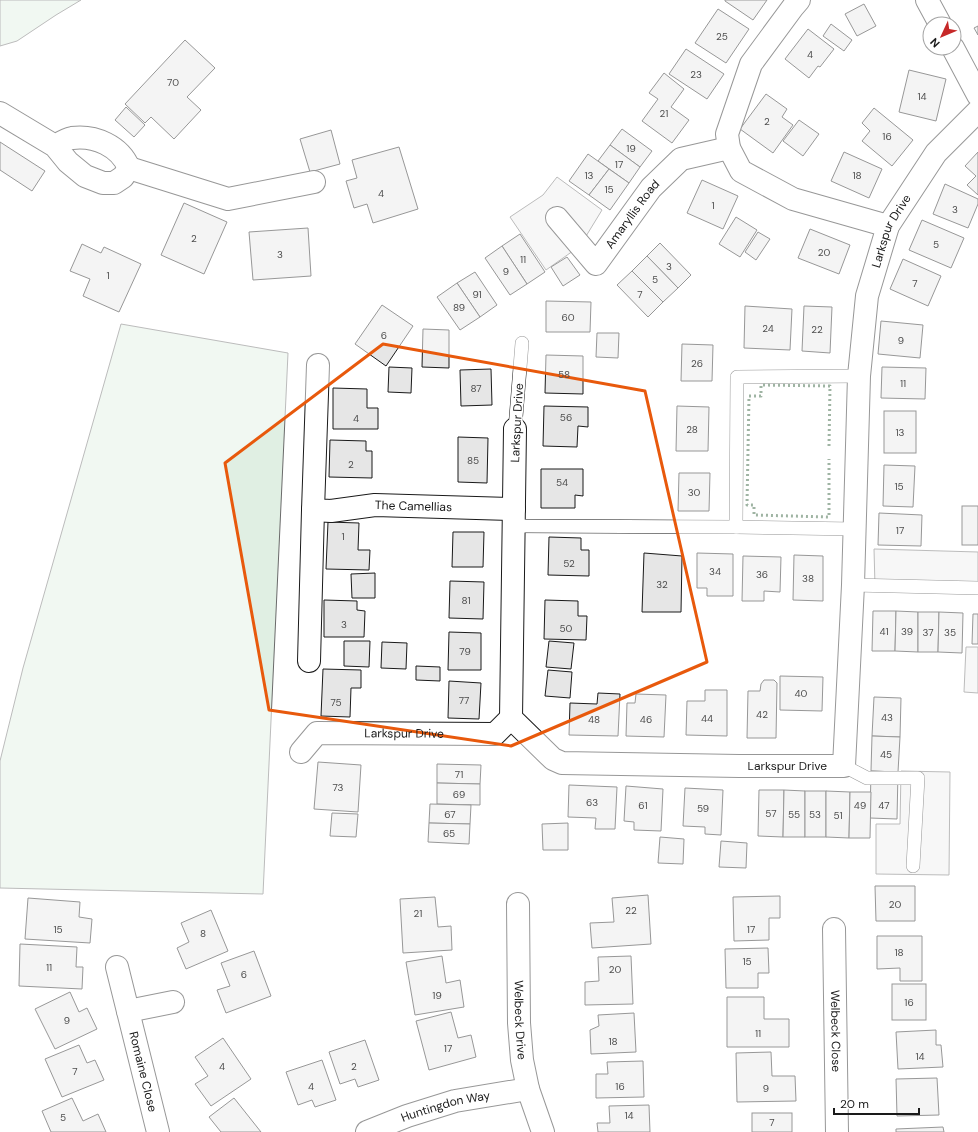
<svg xmlns="http://www.w3.org/2000/svg" width="978" height="1132" viewBox="0 0 978 1132" font-family="'DM Sans',sans-serif">
<rect width="100%" height="100%" fill="#fff"/>
<!-- green -->
<g fill="#e0efe3" stroke="#6a6a6a">
<path d="M0,0H81L56,15L17,41L0,46Z"/>
<path d="M121,324L288,353L263,894L0,888V761L23,668Z"/>
</g>
<!-- parking -->
<g fill="#ededed" stroke="#6a6a6a">
<path d="M557,177L602,210L580,246L546,270L510,217L543,195Z"/>
<path d="M874,549L978,552V588L875,586Z"/>
<path d="M966,647H978V693L964,692Z"/>
<path d="M901,771L950,772L949,875L876,874V824H900Z"/>
</g>
<!-- building -->
<g fill="#e6e6e6" stroke="#1a1a1a">
<path d="M725,0H767L753,20L725,1Z"/>
<path d="M864,4L876,26L857,36L845,14Z"/>
<path d="M718,9L749,29L726,63L695,43Z"/>
<path d="M831,24L852,40L844,51L823,36Z"/>
<path d="M978,26V35L974,28Z"/>
<path d="M808,29L834,49L820,67L818,66L809,78L785,59Z"/>
<path d="M185,40L215,68L187,97L201,110L174,139L151,117L145,123L125,104Z"/>
<path d="M686,49L724,74L707,99L669,74Z"/>
<path d="M909,70L946,79L936,121L899,112Z"/>
<path d="M664,73L684,89L671,107L689,120L672,143L642,121L658,99L649,93Z"/>
<path d="M766,94L787,109L782,117L793,125L773,153L740,129Z"/>
<path d="M126,107L145,125L134,137L115,120Z"/>
<path d="M874,108L913,140L892,166L862,141L870,131L862,123Z"/>
<path d="M799,120L819,134L803,156L783,141Z"/>
<path d="M622,129L652,151L640,167L610,145Z"/>
<path d="M331,130L340,164L310,172L300,139Z"/>
<path d="M0,142L45,171L32,191L0,170Z"/>
<path d="M610,145L640,167L629,183L598,161Z"/>
<path d="M399,147L418,209L373,223L367,204L354,208L346,181L357,178L352,160Z"/>
<path d="M844,152L882,169L869,198L831,181Z"/>
<path d="M978,152V195L967,185L976,176L965,166Z"/>
<path d="M588,154L609,169L589,195L569,181Z"/>
<path d="M609,169L629,183L610,210L589,195Z"/>
<path d="M702,180L738,196L723,229L687,213Z"/>
<path d="M945,184L978,199V204L968,228L933,214Z"/>
<path d="M184,203L227,222L204,274L161,255Z"/>
<path d="M736,217L757,230L740,257L719,244Z"/>
<path d="M922,220L964,238L951,268L909,250Z"/>
<path d="M308,228L311,276L253,280L249,232Z"/>
<path d="M810,229L850,245L839,274L798,258Z"/>
<path d="M758,232L770,239L756,260L745,252Z"/>
<path d="M520,234L545,272L527,284L502,246Z"/>
<path d="M660,243L691,275L678,288L647,256Z"/>
<path d="M82,244L101,253L104,247L141,264L119,312L83,296L90,279L70,271Z"/>
<path d="M502,246L527,284L510,295L485,258Z"/>
<path d="M647,256L678,288L663,302L632,271Z"/>
<path d="M567,257L580,275L563,286L551,267Z"/>
<path d="M903,259L941,276L928,306L890,289Z"/>
<path d="M632,271L663,302L648,317L617,285Z"/>
<path d="M475,272L497,305L480,317L457,283Z"/>
<path d="M457,283L480,317L460,330L437,297Z"/>
<path d="M546,301L591,302L590,332H546Z"/>
<path d="M382,305L413,326L386,366L355,344Z"/>
<path d="M745,306L792,309L790,350L744,348Z"/>
<path d="M804,306L832,307L830,353L802,351Z"/>
<path d="M881,321L923,325L920,358L878,354Z"/>
<path d="M423,329L449,330V368L422,367Z"/>
<path d="M597,333H619L618,358L596,357Z"/>
<path d="M682,344L713,345L712,381H681Z"/>
<path d="M546,355L583,356V394L545,393Z"/>
<path d="M389,367L412,368L411,393L388,392Z"/>
<path d="M882,367L926,368L925,399L881,398Z"/>
<path d="M491,369L492,405L461,406L460,370Z"/>
<path d="M333,388L367,389V408H378V429H333Z"/>
<path d="M544,406L588,407V427L578,426L577,447L543,446Z"/>
<path d="M677,406L709,407L708,451H676Z"/>
<rect x="884" y="411" width="32" height="42"/>
<path d="M458,437L488,438L487,483L458,482Z"/>
<path d="M330,440L366,441V451H372V478L329,477Z"/>
<path d="M884,465L915,466L913,507L883,506Z"/>
<path d="M541,469H583V496L575,495V508H541Z"/>
<path d="M679,473H710L709,511H678Z"/>
<rect x="962" y="506" width="16" height="39"/>
<path d="M879,513L922,515L921,546L878,545Z"/>
<path d="M328,522L359,523L358,550H370L369,570L326,569Z"/>
<path d="M453,532H484L483,567H452Z"/>
<path d="M549,537L581,538V550H589V576L548,575Z"/>
<path d="M644,553L682,556L681,612H642Z"/>
<path d="M697,553L733,554V596H707V588H697Z"/>
<path d="M794,555L823,556V601L793,600Z"/>
<path d="M743,556L781,557L780,592L764,591V601H742Z"/>
<path d="M375,573V598H352L351,574Z"/>
<path d="M450,581L484,582L483,619L449,618Z"/>
<path d="M324,600L357,601V610L365,611L364,637H324Z"/>
<path d="M545,600L578,601V616H587L586,640L544,639Z"/>
<path d="M873,611H896L895,651H872Z"/>
<path d="M896,611L918,612V652L895,651Z"/>
<path d="M918,612H939L938,652H918Z"/>
<path d="M939,612L963,613L962,653L938,652Z"/>
<path d="M973,614H978V644H972Z"/>
<path d="M449,632L481,633V670H448Z"/>
<path d="M344,641H370L369,667L344,666Z"/>
<path d="M549,641L574,643L571,669L546,667Z"/>
<path d="M382,642L407,643L406,669L381,668Z"/>
<path d="M416,666L440,667V681L416,680Z"/>
<path d="M323,669L361,670V688H351L350,717L321,716Z"/>
<path d="M548,670L572,672L570,698L545,696Z"/>
<path d="M780,676L823,677L822,711L780,710Z"/>
<path d="M764,680H774L777,683L776,738H747L748,691H760L761,684Z"/>
<path d="M449,681L481,683L479,719L448,718Z"/>
<path d="M705,690H727V736L686,735L687,701H705Z"/>
<path d="M598,693L620,694L618,736L569,735L570,703L597,704Z"/>
<path d="M636,694L666,695L664,737L626,736L627,703H635Z"/>
<path d="M874,697L901,698L900,737L872,736Z"/>
<path d="M872,736L900,737L898,772L871,771Z"/>
<path d="M318,762L361,765L358,812L314,809Z"/>
<path d="M437,764L481,765L480,784L437,783Z"/>
<path d="M871,771L898,772L897,819L870,818Z"/>
<path d="M437,783L480,784V805L437,804Z"/>
<path d="M569,785L617,787L615,829H595L596,818L568,817Z"/>
<path d="M626,786L663,789L661,831L634,830V822L624,821Z"/>
<path d="M685,788L723,790L721,835L705,834V827L683,826Z"/>
<path d="M759,790H784L783,837L758,836Z"/>
<path d="M784,790L805,791V837H783Z"/>
<rect x="805" y="791" width="21" height="46"/>
<path d="M826,791L850,792L849,838L826,837Z"/>
<path d="M850,792H871L870,838H849Z"/>
<path d="M430,804L471,805L470,824L429,823Z"/>
<path d="M332,813L358,814L356,837L330,836Z"/>
<path d="M429,823L470,824L469,844L428,842Z"/>
<path d="M568,823V850H543L542,824Z"/>
<path d="M660,837L684,839L683,864L658,863Z"/>
<path d="M721,841L747,843L746,868L719,867Z"/>
<path d="M875,886H915V921H876Z"/>
<path d="M648,895L651,944L592,948L590,923L614,922L612,898Z"/>
<path d="M780,896V918H769V940L734,941L733,897Z"/>
<path d="M435,897L438,927L451,926L452,950L403,953L400,899Z"/>
<path d="M28,898L80,902L79,917L92,919L90,943L25,939Z"/>
<path d="M211,910L228,951L186,969L177,948L189,942L181,923Z"/>
<path d="M877,936H922V981H900V968L877,969Z"/>
<path d="M20,944L77,947L76,967H83L82,989L19,986Z"/>
<path d="M768,948L769,973H758V988H726L725,949Z"/>
<path d="M254,951L271,996L226,1013L217,990L230,986L221,963Z"/>
<path d="M442,956L446,983L460,980L464,1007L415,1015L406,962Z"/>
<path d="M631,956L633,1004L585,1005V982L599,981L598,957Z"/>
<rect x="892" y="984" width="34" height="36"/>
<path d="M70,992L79,1012L87,1008L97,1029L55,1049L35,1009Z"/>
<path d="M727,997H764V1019H789V1047H727Z"/>
<path d="M451,1012L458,1038L471,1035L476,1057L429,1070L416,1021Z"/>
<path d="M634,1013L636,1052L591,1054L590,1030L599,1026L598,1015Z"/>
<path d="M936,1030V1045H941L943,1067L898,1069L896,1032Z"/>
<path d="M223,1038L251,1079L211,1106L195,1084L208,1076L195,1057Z"/>
<path d="M365,1040L379,1080L358,1087L355,1079L340,1084L329,1052Z"/>
<path d="M79,1045L87,1063L95,1060L104,1080L62,1097L45,1059Z"/>
<path d="M771,1052L772,1076H795L796,1101L737,1102L736,1053Z"/>
<path d="M322,1060L336,1100L315,1107L312,1100L298,1105L286,1072Z"/>
<path d="M643,1061L644,1097L596,1098V1074H608L607,1062Z"/>
<path d="M937,1078L939,1115L897,1116L896,1079Z"/>
<path d="M72,1098L83,1121L98,1114L106,1132H51L42,1111Z"/>
<path d="M234,1098L261,1132H221L209,1117Z"/>
<path d="M649,1105L650,1132H598L597,1123H610L609,1106Z"/>
<rect x="752" y="1113" width="40" height="19"/>
<path d="M943,1127L944,1132H896V1129Z"/>
</g>
<g fill="none" stroke-linecap="round" stroke-linejoin="round">
<!-- service casing -->
<g stroke="#1a1a1a" stroke-width="14">
<g id="service">
<path d="M515,429L522,343"/>
<path d="M513,526L736,527L854,529"/>
<path d="M736,527L737,377L859,376"/>
<path d="M853,585L978,588"/>
<path d="M844,766L867,778H918L913,866"/>
</g>
</g>
<!-- minor casing -->
<g stroke="#1a1a1a" stroke-width="24">
<g id="minor">
<path d="M799,0L793,7L751,64L727,134L729,148L741,171L793,199L888,226"/>
<path d="M927,0L940,24"/>
<path d="M953,48L978,95"/>
<path d="M0,113L55,146L68,162L85,176L103,183H114L123,177L129,168C120,146 95,135 72,138C66,139 60,143 55,146"/>
<path d="M129,168L228,199L314,182"/>
<path id="s1" d="M557,218L596,264L651,188L681,159L729,148"/>
<path id="s2" d="M318,365L313,510L331,511L375,505L514,509"/>
<path id="s3" d="M515,429L511,718L553,759L562,763L739,766H844L853,585L859,376L867,296L888,226L936,153L978,111"/>
<path d="M309,661L313,510"/>
<path id="s4" d="M301,752L317,733L495,734L511,718"/>
<path id="s5" d="M518,904L519,1023L522,1060L528,1089L543,1132"/>
<path id="s6" d="M834,929L837,1132"/>
<path id="s7" d="M117,967L158,1132"/>
<path d="M128,1011L173,1002"/>
<path id="s8" d="M367,1132L407,1116L455,1101L528,1089"/>
</g>
</g>
<!-- service -->
<use href="#service" stroke="#fff" stroke-width="13"/>
<!-- minor -->
<use href="#minor" stroke="#fff" stroke-width="22"/>
<!-- hedge -->
<path stroke="#2b5a34" stroke-width="3" stroke-dasharray="2 3" stroke-linecap="butt" d="M829,446L830,386L761,385V396H749L747,505H754V515L829,517V459"/>
</g>
<!-- marked area -->
<path d="M0 0H978V1132H0ZM383,344L645,391L707,662L511,746L269,710L225,463Z" fill="#fff" fill-opacity=".55" fill-rule="evenodd"/>
<path fill="none" stroke="#e8590c" stroke-width="3" stroke-linejoin="round" d="M383,344L645,391L707,662L511,746L269,710L225,463Z"/>
<g text-anchor="middle" stroke-width="3" stroke-linejoin="round" paint-order="stroke">
<!-- number labels -->
<g font-size="10" fill="#4d4d4d">
<text x="722" y="40">25</text>
<text x="810" y="58">4</text>
<text x="696" y="78">23</text>
<text x="173" y="86">70</text>
<text x="922" y="100">14</text>
<text x="664" y="117">21</text>
<text x="767" y="125">2</text>
<text x="887" y="140">16</text>
<text x="631" y="152">19</text>
<text x="619" y="168">17</text>
<text x="589" y="179">13</text>
<text x="857" y="179">18</text>
<text x="609" y="193">15</text>
<text x="381" y="197">4</text>
<text x="713" y="209">1</text>
<text x="955" y="213">3</text>
<text x="194" y="242">2</text>
<text x="936" y="248">5</text>
<text x="824" y="256">20</text>
<text x="280" y="258">3</text>
<text x="523" y="263">11</text>
<text x="669" y="270">3</text>
<text x="506" y="275">9</text>
<text x="108" y="279">1</text>
<text x="655" y="283">5</text>
<text x="915" y="287">7</text>
<text x="477" y="298">91</text>
<text x="640" y="298">7</text>
<text x="459" y="311">89</text>
<text x="568" y="321">60</text>
<text x="768" y="332">24</text>
<text x="817" y="333">22</text>
<text x="384" y="339">6</text>
<text x="901" y="344">9</text>
<text x="697" y="367">26</text>
<text x="564" y="378">58</text>
<text x="903" y="387">11</text>
<text x="476" y="392">87</text>
<text x="566" y="421">56</text>
<text x="356" y="422">4</text>
<text x="692" y="433">28</text>
<text x="900" y="436">13</text>
<text x="473" y="464">85</text>
<text x="351" y="468">2</text>
<text x="562" y="486">54</text>
<text x="899" y="490">15</text>
<text x="694" y="496">30</text>
<text x="900" y="534">17</text>
<text x="343" y="540">1</text>
<text x="569" y="567">52</text>
<text x="715" y="575">34</text>
<text x="762" y="578">36</text>
<text x="808" y="582">38</text>
<text x="662" y="588">32</text>
<text x="466" y="604">81</text>
<text x="344" y="628">3</text>
<text x="566" y="632">50</text>
<text x="884" y="635">41</text>
<text x="907" y="635">39</text>
<text x="928" y="636">37</text>
<text x="950" y="636">35</text>
<text x="465" y="655">79</text>
<text x="801" y="697">40</text>
<text x="464" y="704">77</text>
<text x="336" y="706">75</text>
<text x="762" y="718">42</text>
<text x="887" y="721">43</text>
<text x="707" y="722">44</text>
<text x="594" y="723">48</text>
<text x="646" y="723">46</text>
<text x="886" y="758">45</text>
<text x="459" y="778">71</text>
<text x="338" y="791">73</text>
<text x="459" y="798">69</text>
<text x="592" y="806">63</text>
<text x="643" y="809">61</text>
<text x="860" y="809">49</text>
<text x="884" y="809">47</text>
<text x="703" y="812">59</text>
<text x="771" y="817">57</text>
<text x="450" y="818">67</text>
<text x="794" y="818">55</text>
<text x="815" y="818">53</text>
<text x="838" y="819">51</text>
<text x="449" y="837">65</text>
<text x="895" y="908">20</text>
<text x="631" y="914">22</text>
<text x="418" y="917">21</text>
<text x="58" y="933">15</text>
<text x="751" y="933">17</text>
<text x="203" y="937">8</text>
<text x="899" y="956">18</text>
<text x="747" y="965">15</text>
<text x="49" y="971">11</text>
<text x="615" y="973">20</text>
<text x="244" y="978">6</text>
<text x="437" y="999">19</text>
<text x="909" y="1006">16</text>
<text x="67" y="1024">9</text>
<text x="758" y="1037">11</text>
<text x="613" y="1045">18</text>
<text x="448" y="1052">17</text>
<text x="920" y="1060">14</text>
<text x="222" y="1070">4</text>
<text x="354" y="1070">2</text>
<text x="75" y="1075">7</text>
<text x="311" y="1090">4</text>
<text x="620" y="1090">16</text>
<text x="766" y="1092">9</text>
<text x="629" y="1119">14</text>
<text x="63" y="1121">5</text>
<text x="772" y="1126">7</text>
</g>
<!-- street labels -->
<g font-size="12" fill="#1a1a1a" stroke="#fff">
<text dy="4" stroke="none"><textPath href="#s1" startOffset="122">Amaryllis Road</textPath></text>
<text dy="4" stroke="none"><textPath href="#s3" startOffset="1180">Larkspur Drive</textPath></text>
<text transform="translate(517 423) rotate(-87)" y="4">Larkspur Drive</text>
<text dy="4" stroke="none"><textPath href="#s2" startOffset="246">The Camellias</textPath></text>
<text dy="4" stroke="none"><textPath href="#s4" startOffset="112">Larkspur Drive</textPath></text>
<text dy="4" stroke="none"><textPath href="#s3" startOffset="583">Larkspur Drive</textPath></text>
<text dy="4" stroke="none"><textPath href="#s5" startOffset="116">Welbeck Drive</textPath></text>
<text dy="4" stroke="none"><textPath href="#s6" startOffset="102">Welbeck Close</textPath></text>
<text dy="4" stroke="none"><textPath href="#s7" startOffset="108">Romaine Close</textPath></text>
<text dy="4" stroke="none"><textPath href="#s8" startOffset="83">Huntingdon Way</textPath></text>
</g>
</g>
<!-- north arrow -->
<g transform="translate(942 36) rotate(226)"><circle r="19" fill="#ffffff" stroke="#a3a3a3"/>
<path d="M0-3L7 15L0 10L-7 15Z" fill="#c62828"/>
<text y="-6" font-size="11" font-weight="bold" text-anchor="middle" fill="#1a1a1a">N</text>
</g>
<!-- scale -->
<path d="M834 1108v6h85v-6" fill="none" stroke="#1a1a1a" stroke-width="2"/>
<text x="840" y="1108" font-size="12" fill="#1a1a1a" stroke="#ffffff" stroke-width="3" paint-order="stroke">20 m</text>
</svg>
